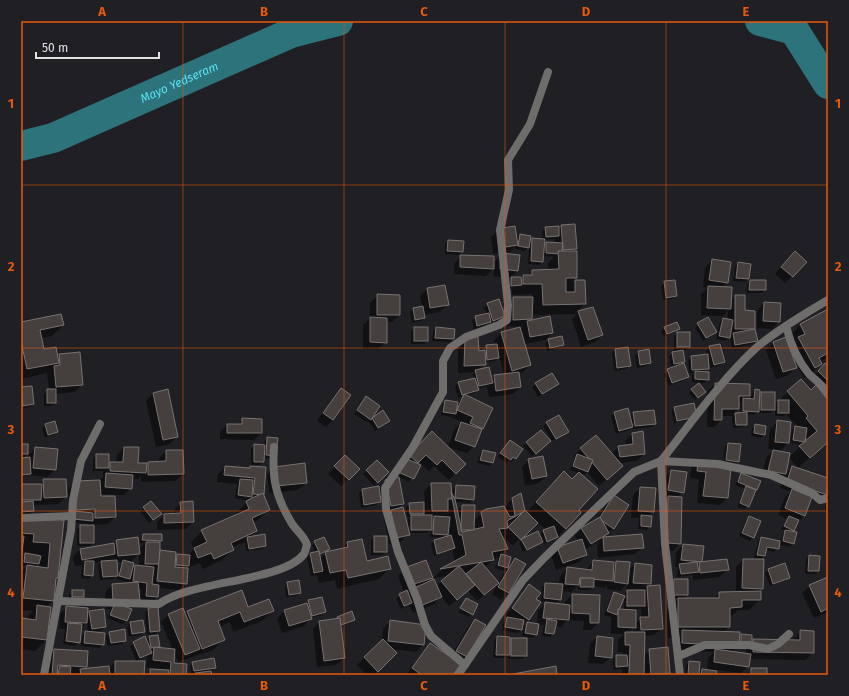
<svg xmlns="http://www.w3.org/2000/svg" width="849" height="696" viewBox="0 0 849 696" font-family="'Fira Sans',sans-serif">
<rect width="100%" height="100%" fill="#201f23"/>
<!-- shadow -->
<g fill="#0007" fill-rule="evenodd">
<path d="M562,226L576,249L573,252L576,277L572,282L584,281L585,304L575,313L593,308L602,335L595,342L581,347L572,319L577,314L531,315L529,321L552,333L545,340L524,344L530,365L523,372L518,374L520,387L513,394L489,397L487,386L477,389L474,393L465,396L483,428L479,432L474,446L467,453L448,447L454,430L462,422L451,417L441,415L442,405L445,402L457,403L464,396L458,398L455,386L459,383L474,379L473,374L475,372L458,373V346L465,339L478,352H483L486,346L495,345L494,340L501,333L519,328V330L523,327L506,326V305L513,298H532V294L512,295V289H508V281L511,278L527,276L532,271L548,270V263L554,257L543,256V261L539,265L528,264L529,246L525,251L515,249L516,246L510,252L493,254L491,237L498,230L516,239L520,235L529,243L533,239L543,240L542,231L545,228L558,230ZM555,239V243H547L544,246V240ZM499,357L504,375L494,376L491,380L479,370L485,362L495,361Z"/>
<path d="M449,241L462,252L459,255L445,254V244Z"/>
<path d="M502,254L517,271L510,278L493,276L494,268L486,276L454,274V264L461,256L493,263Z"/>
<path d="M712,260L727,282L722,287L730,301L736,296L754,329L752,331L756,341L753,344L732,348L730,336L725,341L716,339L720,322L723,319L728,320V310L723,316L701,315V294L708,288L703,287L705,268Z"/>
<path d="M788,260L792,276L785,283L775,274Z"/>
<path d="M738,263L748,279L745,282L733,281L735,267Z"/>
<path d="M750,281L765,289L762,293H747V285Z"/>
<path d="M665,282L676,296L673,299L663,300L661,286Z"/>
<path d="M427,289L447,305L440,312L424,315V318L421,321L412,323L410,312L413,309L422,307L420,296Z"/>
<path d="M378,295L399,296V315L392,322H386V342L378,349H363V325L370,318V303Z"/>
<path d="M764,303L779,321L772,329L757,328V311Z"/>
<path d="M488,304L504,316L486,325L474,329L472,321L476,317L487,315L484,308Z"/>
<path d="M828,310V357L820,362L821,364L810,375L804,378L795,362L796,367L788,375L776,379L766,350L773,343L790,336L800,325Z"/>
<path d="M21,323L63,325L52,336L41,338L43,350L57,357L59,355L82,384L75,392L55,394V403L51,406H44V394L49,390L47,373L21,379Z"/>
<path d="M698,324L716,332L703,341L695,328Z"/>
<path d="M415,328L427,341L424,344H411V331Z"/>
<path d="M436,328L453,339L450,342L432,341L433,332Z"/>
<path d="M665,328L679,329L664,337L661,331Z"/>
<path d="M677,333L689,347L686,350H682L684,362L680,366L688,377L685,380L669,386L664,374L677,366L671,367L669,356L674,352V337Z"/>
<path d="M549,340L563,345L559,348L547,351L545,343Z"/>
<path d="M710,347L724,362L720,365L711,368L708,357V368L704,373H708V380L704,383L692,382V375L695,373H689L688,360L691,357L708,355L706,351Z"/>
<path d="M615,350L630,366L626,369L614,371L612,353Z"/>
<path d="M648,350L650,363L647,366L637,368L635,356L638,352Z"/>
<path d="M828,362V388L815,375Z"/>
<path d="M552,374L558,384L538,397L532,387Z"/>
<path d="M801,380L811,391L828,401V442L798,468L789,457L802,445L790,443L792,430L795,427H798L786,414L784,416H775V409L771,413H758V411L754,415L746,414V424L743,427L733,428L732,416H721V420L714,427H707L708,391L715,384L749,396L745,399L751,400L752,394L755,390L759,396L761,393H774V405ZM738,403H741L740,414H733L738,409ZM804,438L806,441L803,444Z"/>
<path d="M31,387L33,404L30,407L21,408V388Z"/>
<path d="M341,389L333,420L326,427L317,421L334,396Z"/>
<path d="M167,390L177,436L170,444L156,447L146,401L153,393Z"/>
<path d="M692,390L701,395L695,400L689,393Z"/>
<path d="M363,401L379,406L370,420L383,412L389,421L375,431L368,421L367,422L354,414Z"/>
<path d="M675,407L692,420L674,423L672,411Z"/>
<path d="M615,413L630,417L634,413L655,423L651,427L632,429V427L629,430L616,434L611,416Z"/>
<path d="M243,420L261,433L254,440L220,439V432L227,425H237Z"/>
<path d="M778,421L788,443L781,450L768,449L770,429Z"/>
<path d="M547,423L568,431L552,441L543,426Z"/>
<path d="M46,425L57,431L53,435L45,437L42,428Z"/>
<path d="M756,425L764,435L761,438L751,436L752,429Z"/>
<path d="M541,431L546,444L532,456L523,446Z"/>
<path d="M632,434L644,454L637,461L619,463L614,473L599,486L587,472L584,475L570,470L575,457L574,456L581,448L611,454L619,447L626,446L625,441Z"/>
<path d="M268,438L272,459L263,458V461L260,465H251V449L255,445L264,446V442Z"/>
<path d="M425,439L464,464L449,480L434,466L429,471L418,461L416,464L419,465L409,482L395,475Z"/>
<path d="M728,444L738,462L735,465L723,464L725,447Z"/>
<path d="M21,445L27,454L22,459L28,458V455L36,448L55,470L47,477L29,475L21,477Z"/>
<path d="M506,445L521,449L512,462L509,460L507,463L498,457Z"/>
<path d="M124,448H138L137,464L159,462V458L166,451L183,474L175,481L141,482V476L138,479H132L131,488L124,495L100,494V498L115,517L108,524L93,525V543L90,546H77V530L80,526H88V524L70,522L68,490L75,482L99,481L103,477V471H93V458L96,455L108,465L110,463H116L117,455ZM109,516V519H90V518Z"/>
<path d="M774,450L785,473L778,481L762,478L766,458Z"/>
<path d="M483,451L493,463L489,466L477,463L480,454Z"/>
<path d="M345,456L358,469L341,486L328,474Z"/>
<path d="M529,460L546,476L539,483L525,486L522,467Z"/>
<path d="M377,461L388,472L374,485L363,474Z"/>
<path d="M698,461L727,498L720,505L697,503L699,479L690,478L691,468Z"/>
<path d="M225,467L248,469L250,467L269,509L258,520L253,523L256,531L250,537L265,546L262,549L246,551L245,542L232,547L233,550L222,560L203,569L200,563L187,568L186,583L179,590L158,588L157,597L150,604L125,607L126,621L123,624L107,618L111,609H106L105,592L112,585L127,584V582L116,579L120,565L123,562H116L117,576L113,579L100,580L98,565L102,562L93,563L92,576L89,579L81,578L82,565L75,566L73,557L80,549L113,544L116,541L138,550L145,543H140V538L143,535L161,540L159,542V551L174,558L178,555L187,556L194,549L191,542L202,531L237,515L236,513L248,501L235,498L237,484L217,482L218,474ZM139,553V566H135L131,570L125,561H132ZM138,589H141L140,598Z"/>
<path d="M274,467L306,483L298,490L269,493L267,475Z"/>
<path d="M793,467L828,480L826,494L819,502L810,499L804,515L792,532L794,543L790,547L778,544L774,552L766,550L765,556L760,560L754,558L758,541L761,538L781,542L782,534L785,531L781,529L787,519L778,515L785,497L791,492L780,488L785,474Z"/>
<path d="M671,471L683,492L677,497L680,543L673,551L660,550L662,504L668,498L662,497L664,478Z"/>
<path d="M742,474L756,489L745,509L737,507L745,489L735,485Z"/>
<path d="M44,480L66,497L58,504L35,505L30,514L21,515V485H38Z"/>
<path d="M386,481L403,504L396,510L408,530V519L411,517H407L406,507L410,504L425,503L424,492L431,484L453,497V489L457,486L473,499L470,503L455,502L457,511L462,506L474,520L482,513L504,508L512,499L524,511L517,517L518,518L526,513L553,483L577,510L566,528L554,540L544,544L542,541L523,552L519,543L522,540L539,535L546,530L537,522L513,546L500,534L506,549L501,555L510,558L507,567L515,559L509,592L501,600L492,594L505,571L495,568L499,556L485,567L498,583L477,601L468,591L449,606L441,596L434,604L413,613L409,605L401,609L396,598L404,593L398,576L405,569L425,561L432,579L425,584L436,586L448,576L433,578L442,569L455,562L452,550L434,556L431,544L434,541L443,538L430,537L431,529L427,533H408L401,542L389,544L384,518L390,512L384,513L381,501L376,505L361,508L359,493L362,490L378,489ZM425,511V516H421ZM515,520L516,521L507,529L506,525ZM470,572L466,576L464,573ZM414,588L408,594L406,591Z"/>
<path d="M640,488L653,512L648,516L650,526L647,530L638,529L639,518H631L633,495Z"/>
<path d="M614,497L613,528L602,538L641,535L643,547L635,554L598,558L597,545L601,540L584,550L586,555L579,562L556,570L551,555L558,548L578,541L575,536L582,528L596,521L607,504Z"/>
<path d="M151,502L157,517L149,523L140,511Z"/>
<path d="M181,503L193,522L186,529L157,530V522L164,515H174V510Z"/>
<path d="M828,505V522L825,508Z"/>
<path d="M21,517L63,521L57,577L55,580L53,601L46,607V640L35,651L21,649V619H26L33,611L21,610V572L28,566L21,565L22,558L26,554L39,557L40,554L23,552L24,544H22L21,554ZM39,563L38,568L35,567Z"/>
<path d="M749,517L753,537L750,541L739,536L746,520Z"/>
<path d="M374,537H386V551L382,555H371V540Z"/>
<path d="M315,542L328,549L316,555L320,559L325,553L341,549L348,543L366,562L390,568L379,579L337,589L335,580L319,583L317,575L311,576L307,557L310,554L315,553L312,545Z"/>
<path d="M683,545L701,563L727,570L720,577L693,580V575L677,577L678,567H675L676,552Z"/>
<path d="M809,556L819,557L818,571L815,574H805L806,559Z"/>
<path d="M743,560L762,588L758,592L760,599L749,610H738L729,618V626L723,633L738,639L742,635L751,643L754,640L793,641L800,631L813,652L806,660L749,659L748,666L741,673L716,670L715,675H685L686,666L689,662L698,674L703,670H707L708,658L714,652L675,650L676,638H668L667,610L679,598H671V583L674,580L687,595L682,599H714L719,593H736V567ZM738,646L746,649V654L732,652Z"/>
<path d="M594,561L613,565L616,562L628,571L635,564L650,584L646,587H659L662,628L654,635L643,636V656L650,650L669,673L667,675H622V669L613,670V660L616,656H623V652H618V640L624,634H611V617L604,615L611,597L615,594L618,610L624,611V594L628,590H626L627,584L620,591L607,589V585L605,588L593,586L590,590H578V585L571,592L561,591L560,599L555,604L565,605V602L572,595L598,623L591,630H583L584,621L567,620L561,627L555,626L554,634L550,637L542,636L544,625H538L536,634L533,638L522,636L524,628L518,633L502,630L504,621L508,617L506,616L529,585L535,599L528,619L522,625L521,629L527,623L537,625L538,611L547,602L541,601L542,587L545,584L559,585L560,576L567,569L586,570ZM635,609H641V618L635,624ZM633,629L634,633H629Z"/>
<path d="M769,570L789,578L785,581L770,586L765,573Z"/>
<path d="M828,578V612L814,618L802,593L810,586Z"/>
<path d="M288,583L300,593L296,596L286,597L285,587Z"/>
<path d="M73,591L83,597L79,600H69V595Z"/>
<path d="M466,599L472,614L469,617L458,612Z"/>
<path d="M309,601L325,612L322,615L311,618L304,626L282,633L277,619L284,611L305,605Z"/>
<path d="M67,607L86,615L89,612L105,626L102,630L88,632L87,622L81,628L79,642L75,646L63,644L65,629H59L60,614Z"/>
<path d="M157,608L159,631L155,634L147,635L145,612L148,609Z"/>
<path d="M248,608L273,611L262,621L233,632L230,622L219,627L224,639L213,650L178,662L174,652L173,664L185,675H145L150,670H161V669L146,667L147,657L136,661L130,646L145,638L146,641L149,637L159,647L158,648L173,650L161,622L168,615L182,609L184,615L187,612Z"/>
<path d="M338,617L354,620L350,623L340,627L344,658L336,665L317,667L313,629L320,621L336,620Z"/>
<path d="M475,620L467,657L451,675H406L430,644L450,658L468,627Z"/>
<path d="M391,621L425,626L423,645L416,652L392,649L396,653L374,675H367L357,665L382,641L383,629Z"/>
<path d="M130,623L144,632L140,635L129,637L127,627Z"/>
<path d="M85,632L103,644L100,648L81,646L82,636Z"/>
<path d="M110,633L125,640L122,644L108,646L106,636Z"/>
<path d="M497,637L509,641L512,639L526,655L523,659H508V655L506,658H493L494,641Z"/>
<path d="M597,637L611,657L603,664L588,663L590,644Z"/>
<path d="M55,650L87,652L86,667L83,670L108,669L115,662L143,675H76L69,673V675H46L48,657Z"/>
<path d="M193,663L215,668L210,671L211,675L191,674L190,666Z"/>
<path d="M555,668L556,675H515Z"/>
<path d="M752,669L766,675H748Z"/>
</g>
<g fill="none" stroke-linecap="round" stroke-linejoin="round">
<!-- river -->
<g stroke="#2c737b" stroke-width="30">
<path d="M760,21L794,30L828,84"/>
<path id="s1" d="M21,146L53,138L291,33L338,21"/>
</g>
</g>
<!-- building -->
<g fill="#453f3e" stroke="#787271">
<path d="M575,224L577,249L563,250L561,225Z"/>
<path d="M515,226L518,245L500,248L497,229Z"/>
<path d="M559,226V236L546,237L545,227Z"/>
<path d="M520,234L531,236L529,248L518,246Z"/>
<path d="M532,238L545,239L543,262L531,261Z"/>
<path d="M448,240L464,241L463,252L447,251Z"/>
<path d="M546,242L563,243L562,254L546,253Z"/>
<path d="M558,251H577V278H566V292H575V280H585L586,304L543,305L542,284H523V275H532V270L559,269Z"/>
<path d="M795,251L807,262L793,277L781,267Z"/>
<path d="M501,253L520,255L518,271L500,269Z"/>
<path d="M460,255L494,256V269L460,267Z"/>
<path d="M712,259L731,262L728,283L709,280Z"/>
<path d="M738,262L751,264L749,279L736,278Z"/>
<path d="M511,277H521L522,285L511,286Z"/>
<path d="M675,280L677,296L666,298L664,281Z"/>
<path d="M750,280H766V290H749Z"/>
<path d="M445,285L449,305L430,308L427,288Z"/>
<path d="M708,286L732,287L731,309L707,308Z"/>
<path d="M377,294L400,295V315H377Z"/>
<path d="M735,295H745V310L755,311V329H735Z"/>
<path d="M513,297H533L532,319L513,320Z"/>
<path d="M499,299L505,316L493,321L487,303Z"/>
<path d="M764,302L781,303L780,322L763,321Z"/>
<path d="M423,306L425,318L415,320L413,308Z"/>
<path d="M593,307L603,335L588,340L578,311Z"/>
<path d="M828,309V353L819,358L822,364L815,368L798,337L805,334L800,324Z"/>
<path d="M489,313L491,322L477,326L475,316Z"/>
<path d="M61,314L64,325L40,330L44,349L56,347L59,363L27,369L21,341V322Z"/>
<path d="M550,316L553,333L530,337L527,321Z"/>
<path d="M370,317L387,318V343L370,342Z"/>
<path d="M708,317L717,332L706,338L697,323Z"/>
<path d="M723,318L733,320L730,338L719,336Z"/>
<path d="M677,322L680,329L667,334L664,327Z"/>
<rect x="414" y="327" width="14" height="14"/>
<path d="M436,327L455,329L454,339L435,338Z"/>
<path d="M520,327L531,365L512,371L501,332Z"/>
<path d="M755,329L758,341L735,345L733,333Z"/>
<rect x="677" y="332" width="13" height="15"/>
<path d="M562,336L564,345L550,348L548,339Z"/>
<path d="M478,337L479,351L485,350L486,365L464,366L465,338Z"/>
<path d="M786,337L797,368L783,372L773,342Z"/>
<path d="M497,344L499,358L487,360L486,345Z"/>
<path d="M720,344L725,362L714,365L709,346Z"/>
<path d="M628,347L631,366L617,368L615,349Z"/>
<path d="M649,349L651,363L640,365L638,351Z"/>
<path d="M683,350L685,362L674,364L672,352Z"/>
<path d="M80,352L83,385L56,387L54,366L60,365L59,354Z"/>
<path d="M708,354L709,369L692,370L691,356Z"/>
<path d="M684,363L689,377L672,383L667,369Z"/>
<path d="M825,363L828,366V381L818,371Z"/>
<path d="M489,367L493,383L479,386L475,370Z"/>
<path d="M695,371L709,372V380L695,379Z"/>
<path d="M519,372L521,387L496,391L494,375Z"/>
<path d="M552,373L559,384L542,394L535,383Z"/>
<path d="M475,378L479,390L462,395L458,382Z"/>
<path d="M801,379L811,390L816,385L828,400V442L810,458L799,446L817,431L806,418L808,416L787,391Z"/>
<path d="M699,383L706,392L698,398L691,389Z"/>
<path d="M715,383L750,384V396H739V409H722V420H714Z"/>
<path d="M32,386L34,404L23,406L21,387Z"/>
<path d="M341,388L351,395L333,420L323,413Z"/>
<rect x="47" y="389" width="9" height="14"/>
<path d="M168,389L178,437L163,440L153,393Z"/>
<path d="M755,389L760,390L759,412L743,411V398L754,399Z"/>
<rect x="761" y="392" width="14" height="18"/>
<path d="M464,394L493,408L483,429L470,423L473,417L457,410Z"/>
<path d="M366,396L380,406L371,420L357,410Z"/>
<path d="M445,400L458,402L456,414L443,412Z"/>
<rect x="778" y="400" width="11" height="13"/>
<path d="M694,403L697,417L677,421L674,407Z"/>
<path d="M628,408L633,427L619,431L614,412Z"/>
<path d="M383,410L390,421L378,428L372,418Z"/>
<path d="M654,410L656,424L635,426L633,412Z"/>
<path d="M747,412V425H736L735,413Z"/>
<path d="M559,415L569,432L556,439L546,422Z"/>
<path d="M242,418L262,419V433H227V424H242Z"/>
<path d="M777,420L791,422L789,443L775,442Z"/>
<path d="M55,421L58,432L48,435L45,424Z"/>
<path d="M461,422L482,429L475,447L455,440Z"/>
<path d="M755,424L766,426L765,435L754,433Z"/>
<path d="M795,426L807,428L805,442L793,440Z"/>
<path d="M541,430L551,441L536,454L526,442Z"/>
<path d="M432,431L466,464L456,474L442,460L437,465L426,455L418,463L409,455Z"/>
<path d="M643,431L645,454L620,457L618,446L633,444L632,433Z"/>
<path d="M596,435L623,466L607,480L580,448Z"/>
<path d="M267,437L278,438L276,456L266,455Z"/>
<path d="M510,440L523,449L516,459L513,457L511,460L500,453Z"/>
<path d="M728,443L741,444L739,462L726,460Z"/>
<rect x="21" y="444" width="7" height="10"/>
<path d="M254,444L265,445L264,462H254Z"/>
<path d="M35,447L58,449L56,470L33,468Z"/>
<path d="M124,447H139L138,463H147L146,473L110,471V462H123Z"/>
<path d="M166,450H183L184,474L148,475V462L166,461Z"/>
<path d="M483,450L496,453L493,463L480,460Z"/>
<path d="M773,450L790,453L786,474L768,471Z"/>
<rect x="96" y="454" width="13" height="14"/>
<path d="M577,454L593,460L588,472L573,466Z"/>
<path d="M345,455L360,469L349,480L334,466Z"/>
<path d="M543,456L547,476L532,479L528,459Z"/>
<path d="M30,457L31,474L21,475V458Z"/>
<path d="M405,458L421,465L414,479L398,472Z"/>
<path d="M377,460L389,472L378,483L366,470Z"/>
<path d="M698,460L731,468L728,498L703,496L706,472L697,471Z"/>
<path d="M305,463L307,483L276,486L274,467Z"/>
<path d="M225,466L250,468V466L266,467L264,495L253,494L255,478L224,475Z"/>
<path d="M792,466L828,478L827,495L787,481Z"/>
<path d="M671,470L687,472L684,493L668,490Z"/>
<path d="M564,471L572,479L579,472L598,489L579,510L581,513L566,529L536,502Z"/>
<path d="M106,473L133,475L132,489L105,487Z"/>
<path d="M741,473L761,481L757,490L738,482Z"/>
<path d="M399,477L404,504L391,506L385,480Z"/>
<path d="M43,479H66L67,497L44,498Z"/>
<path d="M240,479L253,480L252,497L238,495Z"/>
<path d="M100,480L101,496H115L116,517L95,518V509L76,510L75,481Z"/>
<path d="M431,483H451L452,499H448V511H432Z"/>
<path d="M21,484H42L41,500H21Z"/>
<path d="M456,485L475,486L474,500L455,498Z"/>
<path d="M379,486L381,502L364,505L362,489Z"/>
<path d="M746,486L756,490L749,507L740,503Z"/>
<path d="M640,487L656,488L654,512L638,511Z"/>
<path d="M792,489L812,497L805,516L785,508Z"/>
<path d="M451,492L455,499L462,532L484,527L481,512L486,509L504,506L510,517L515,516L512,498L521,493L525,511L507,521L508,528L499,529L508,549L492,552L494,560L440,569L466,555L462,535H459Z"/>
<path d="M263,493L270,510L252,518L257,531L231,543L234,550L214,559L211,553L198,558L194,548L207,542L201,530L249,509L246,501Z"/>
<path d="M614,495L629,505L614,529L599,519Z"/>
<path d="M668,496L682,497L681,544L667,543Z"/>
<path d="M33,501L34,511L21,512V502Z"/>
<path d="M151,501L162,514L153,520L143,507Z"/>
<path d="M193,501L194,522L164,523V514L181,513L180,502Z"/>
<path d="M424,502V514H410L409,503Z"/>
<path d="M462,505H475L474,530H461Z"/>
<path d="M403,507L410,535L396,538L391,510Z"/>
<path d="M525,510L538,523L521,540L508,527Z"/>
<path d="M74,511L93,513V521L73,519Z"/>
<rect x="411" y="515" width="21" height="15"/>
<path d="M641,515L652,516L651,527L641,526Z"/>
<path d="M21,516L64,520L58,578H56L54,601L23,598L27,565L48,568L50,543L33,542L34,534L21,533Z"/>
<path d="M434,516L450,517L448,535L433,534Z"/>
<path d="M749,516L761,521L754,538L742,533Z"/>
<path d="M789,516L799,520L794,531L784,526Z"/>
<path d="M600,517L609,533L591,544L581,528Z"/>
<rect x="80" y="525" width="14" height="18"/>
<path d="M554,526L558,537L547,542L543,530Z"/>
<path d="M785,530L797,532L794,544L783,541Z"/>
<path d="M538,531L543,542L527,550L521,539Z"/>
<path d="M143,534H162V541L142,540Z"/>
<path d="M265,534L266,546L249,549L247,537Z"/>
<path d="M642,534L644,548L604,551L603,537Z"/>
<path d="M451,535L455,548L437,554L434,540Z"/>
<path d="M21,536H24L21,559Z"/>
<rect x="374" y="536" width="13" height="16"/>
<path d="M138,537L140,554L118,556L116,540Z"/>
<path d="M324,537L330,549L320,554L314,541Z"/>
<path d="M761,537L780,541L779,549L767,547L765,556L757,555Z"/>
<path d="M362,539L367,561L388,556L391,569L348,578L346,570L330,573L325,552L348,547L347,542Z"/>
<path d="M582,539L587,555L563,563L557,547Z"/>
<path d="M146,542H160V564H145Z"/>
<path d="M114,543L115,554L82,560L80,549Z"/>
<path d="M683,544L704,546L702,562L681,560Z"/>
<path d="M160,550L176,552L175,567L188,568L187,584L157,581Z"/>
<path d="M319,551L323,571L314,573L310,553Z"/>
<path d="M25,553L41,556L39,564L24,562Z"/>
<path d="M177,554L190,555L189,566L176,565Z"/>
<path d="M501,554L511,557L508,568L498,565Z"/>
<path d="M809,555L820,556L819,571H808Z"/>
<path d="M515,558L526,564L509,593L498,587Z"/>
<path d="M727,559L729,570L700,573L699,562Z"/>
<path d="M743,559H764L763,589L742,588Z"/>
<path d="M117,560L118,576L103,577L101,561Z"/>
<path d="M123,560L134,563L130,579L119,576Z"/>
<path d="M426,560L433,578L411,585L404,568Z"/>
<path d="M593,560L614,562L613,581L580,578L579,585L565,584L567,567L592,570Z"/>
<path d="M85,561H94L93,576L84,575Z"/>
<path d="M616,561L630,562L628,584L614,582Z"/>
<path d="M481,562L499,583L484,595L466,574Z"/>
<path d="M697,562L699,572L681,574L679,564Z"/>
<path d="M635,563L652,565L651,584L633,583Z"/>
<path d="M785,563L790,578L773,584L768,569Z"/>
<path d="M135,565L154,567L152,584L159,585L158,597L146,596L147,583L133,581Z"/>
<path d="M459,566L475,585L457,600L441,581Z"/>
<path d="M828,577V608L821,612L809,585Z"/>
<path d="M581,578H594V587H580Z"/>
<path d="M434,579L442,597L420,606L412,589Z"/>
<path d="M674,579H688V595H673Z"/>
<path d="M299,580L301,593L289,595L287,582Z"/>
<path d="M138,582L140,600L113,602L112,584Z"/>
<path d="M545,583L563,584L561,600L544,598Z"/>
<path d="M529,584L541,593L536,599L541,602L529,620L512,608Z"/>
<path d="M660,585L663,629L641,630L640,617H649L647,586Z"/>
<rect x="72" y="590" width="12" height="7"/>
<path d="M242,590L248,607L269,599L274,611L244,622L240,612L218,621L225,640L202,649L187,611Z"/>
<path d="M407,590L412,603L404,606L399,594Z"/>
<rect x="627" y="590" width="18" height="16"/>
<path d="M761,591V600H742V607L730,608V627H678V598H719V592Z"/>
<path d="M614,592L625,596L617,615L607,611Z"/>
<path d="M572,594L600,595L599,623H590V614L572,613Z"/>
<path d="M322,597L326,612L312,616L308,600Z"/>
<path d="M466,598L478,604L473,615L460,608Z"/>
<path d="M545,602L570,605L569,620L543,618Z"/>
<path d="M115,603L132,609L127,621L110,615Z"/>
<path d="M307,603L312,619L289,626L284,610Z"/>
<path d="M37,605L51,607L47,640L21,637V618L36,620Z"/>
<path d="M66,606L88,608L87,623L65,622Z"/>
<path d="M158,607L160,631L150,632L148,608Z"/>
<path d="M183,608L200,649L185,655L168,614Z"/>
<path d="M104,609L106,627L92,629L89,611Z"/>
<path d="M618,609L636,610V628L618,627Z"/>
<path d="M352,611L355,620L341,625L337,617Z"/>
<path d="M507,617L524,620L522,630L505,627Z"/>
<path d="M340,618L345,658L324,661L319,621Z"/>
<path d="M475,619L486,625L467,657L456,651Z"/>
<path d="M547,619L557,621L554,634L545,633Z"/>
<path d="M143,620L145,632L132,634L130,622Z"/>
<path d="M390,620L426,625L424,645L388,641Z"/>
<path d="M527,622L539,624L537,635L525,633Z"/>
<path d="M68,623L82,624L80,643L66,641Z"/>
<path d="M125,629L126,641L111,643L109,632Z"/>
<path d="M682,630L740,632L739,646L682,643Z"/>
<path d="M800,630L814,631V653L753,652V639L800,640Z"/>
<path d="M85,631L105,633L104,645L84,643Z"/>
<path d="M625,632H645L644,675H629L630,645H625Z"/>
<path d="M741,634L752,635V646L741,645Z"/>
<path d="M158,635L160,647L151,648L149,636Z"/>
<path d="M145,636L152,653L140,658L133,642Z"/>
<path d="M497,636L510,637V655H496Z"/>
<path d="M597,636L613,638L612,658L595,656Z"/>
<rect x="511" y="638" width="16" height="18"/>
<path d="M383,639L397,653L378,672L364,657Z"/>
<path d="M430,643L461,664L453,675H422L412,668Z"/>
<path d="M154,647L175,649L174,663L187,664L186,675H170L171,662L153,660Z"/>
<path d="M668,647L670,673L651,675L649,649Z"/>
<path d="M54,649L88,651L87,667L58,665L57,675H52Z"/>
<path d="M715,649L751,654L749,667L714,662Z"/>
<path d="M616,655H627L628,666L616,667Z"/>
<path d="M214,658L216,668L194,671L192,662Z"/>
<path d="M115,661H145L144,675H115Z"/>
<path d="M689,661L700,662L699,675H688Z"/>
<path d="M60,666L71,667L70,675L58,674Z"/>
<path d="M109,666L110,675H81L80,669Z"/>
<path d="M556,666L557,675L513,674Z"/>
<rect x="751" y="668" width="16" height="7"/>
<path d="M150,669L169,670L168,675H150Z"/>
<path d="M702,669L717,671L716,675H701Z"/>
<path d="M211,671L212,675H195V673Z"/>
</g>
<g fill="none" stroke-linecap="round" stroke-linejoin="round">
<!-- minor -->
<g stroke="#6f6c6c" stroke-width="8">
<path d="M786,326C790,342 798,361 809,374C816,381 823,385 828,394"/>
<path d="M21,518L72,516"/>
<path d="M57,601L159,604C191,580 283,582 304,554C305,552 306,548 307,545C304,535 296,531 291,522C275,495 272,478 274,447"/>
<path d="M679,656L705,645H749L768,649L778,644L789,634"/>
<path d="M465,665L431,636L425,625L417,599L398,552L386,509L385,488L413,447L443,392V361L450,348L466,337L499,325L507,320L508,305L500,230L509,190L508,160L530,124L548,72"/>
<path d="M44,675L71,530L73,500L81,461L100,424"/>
<path d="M458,675L523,580L545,557L634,472L661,461L718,464L771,475L812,493L820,500L828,498"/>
<path d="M680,675L665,544L661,461C690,424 723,378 757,347C779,329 804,314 828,300"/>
</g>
</g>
<!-- grid -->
<path fill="none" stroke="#e8590c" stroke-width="1" stroke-opacity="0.55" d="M183,21V675M344,21V675M505,21V675M666,21V675M21,185H828M21,348H828M21,511H828"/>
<g text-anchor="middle" stroke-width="3" stroke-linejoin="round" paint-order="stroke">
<!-- water labels -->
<g font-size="12" font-style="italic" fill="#5be2f1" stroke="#201f23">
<text dy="4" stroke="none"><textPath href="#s1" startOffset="171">Mayo Yedseram</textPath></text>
</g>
</g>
<!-- border -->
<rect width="849" height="696" fill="none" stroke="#201f23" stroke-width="44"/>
<!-- scale -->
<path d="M36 52v6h123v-6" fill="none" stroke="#e2e2e5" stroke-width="2"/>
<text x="42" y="52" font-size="12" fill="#e2e2e5" stroke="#201f23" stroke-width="3" paint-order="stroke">50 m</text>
<rect x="22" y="22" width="805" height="652" fill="none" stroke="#e8590c" stroke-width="1.5"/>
<g font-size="13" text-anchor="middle" font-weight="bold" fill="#e8590c">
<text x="102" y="16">A</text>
<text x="264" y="16">B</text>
<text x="424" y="16">C</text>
<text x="586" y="16">D</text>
<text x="746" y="16">E</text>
<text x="11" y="108">1</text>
<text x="838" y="108">1</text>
<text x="11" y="271">2</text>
<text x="838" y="271">2</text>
<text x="11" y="434">3</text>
<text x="838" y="434">3</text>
<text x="11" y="597">4</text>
<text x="838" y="597">4</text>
<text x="102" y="690">A</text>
<text x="264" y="690">B</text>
<text x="424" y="690">C</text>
<text x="586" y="690">D</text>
<text x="746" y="690">E</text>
</g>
</svg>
